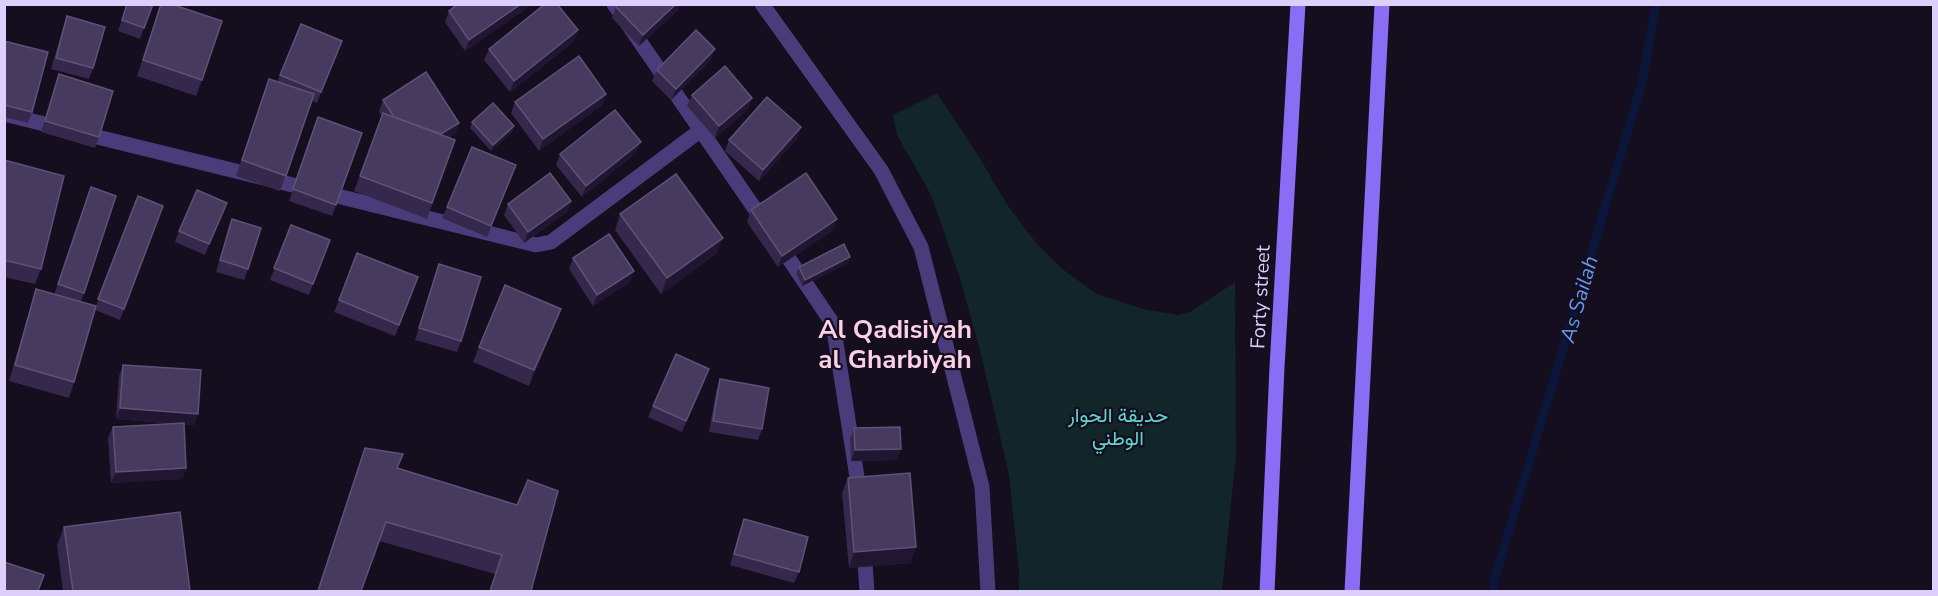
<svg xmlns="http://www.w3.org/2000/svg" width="1938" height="596" viewBox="0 0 1938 596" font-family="'Nunito Sans',Vazirmatn,sans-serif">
<rect width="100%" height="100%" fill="#140e1f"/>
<!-- green -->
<path fill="#122528" d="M937,93L976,152L1008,206L1037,244L1065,271L1097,294L1143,309L1178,315L1190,312L1235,282L1236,455L1222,591H1019V571L1009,475L980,350L958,272L931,195L897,135L893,115Z"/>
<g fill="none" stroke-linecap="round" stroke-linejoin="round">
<!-- stream -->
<path stroke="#0c153a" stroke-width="9" d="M1493,592L1494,581L1642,83L1656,4"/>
<!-- street -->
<g stroke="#4a3c7b" stroke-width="15">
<path d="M614,4L766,225"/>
<path d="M762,4L881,170L921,247L982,487L988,592"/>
<path d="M4,114L536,245L551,242L701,130"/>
<path d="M779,244L833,324L860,496"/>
<path d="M864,547L867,592"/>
</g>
<!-- secondary -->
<g stroke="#896df5" stroke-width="15">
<path d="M1267,592L1277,367L1298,4"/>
<path d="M1352,592L1382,4"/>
</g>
</g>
<!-- wall -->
<g fill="#36284c">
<path d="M127,4H153L140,39L118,31Z"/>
<path d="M161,4L202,80L196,96L137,76Z"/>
<path d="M533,4L465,51L445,22L449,11Z"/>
<path d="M616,7L679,9L639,46L612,18Z"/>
<path d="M67,16L93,68L89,79L51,69L63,28Z"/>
<path d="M301,24L342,41L317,103L312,101L280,191L236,176L263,95L277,82Z"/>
<path d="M578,30L573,42L510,92L484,60L489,49Z"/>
<path d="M4,41L32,112L28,123L4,117Z"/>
<path d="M711,60L671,100L652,81L657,70Z"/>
<path d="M59,74L99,137L95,148L41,132Z"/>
<path d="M606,94L602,105L539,151L511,113L515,102Z"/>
<path d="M692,95L752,98L748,109L715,138L687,106Z"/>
<path d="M383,100L459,123L455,134L449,137L455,140L427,219L354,191L382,116L379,112Z"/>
<path d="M318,117L362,133L332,216L289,201Z"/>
<path d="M472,122L512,132L491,151L470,128Z"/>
<path d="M801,127L797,139L759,181L725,151L729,140Z"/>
<path d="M636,153L582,197L556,165L560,154Z"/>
<path d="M4,160L41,269L35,284L4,277Z"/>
<path d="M516,165L487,237L442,218L447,207Z"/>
<path d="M91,187L116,196L81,302L96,306L138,196L163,206L120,320L95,310L74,382L69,398L9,381L31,305L36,289L54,295Z"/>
<path d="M571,201L567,212L524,243L504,215L508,204Z"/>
<path d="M227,203L205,255L175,242L179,231Z"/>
<path d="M751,210L837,219L833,230L778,267L747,222Z"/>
<path d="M620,214L717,253L661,294L615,230Z"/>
<path d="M232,219L248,269L244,280L216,272Z"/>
<path d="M291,225L330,240L309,295L270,280Z"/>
<path d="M573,258L630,282L593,306L569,269Z"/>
<path d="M848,263L802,286L796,273L799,267Z"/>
<path d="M439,264L461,341L457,352L415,340Z"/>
<path d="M414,289L395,336L334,312L339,300Z"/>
<path d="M555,324L529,386L473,362L479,347Z"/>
<path d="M123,365L198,414L194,425L184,424L186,468L182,479L111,483L108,438L113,427L177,424L116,419L119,376Z"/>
<path d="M720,379L762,429L758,440L709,432L716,391Z"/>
<path d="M705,380L682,432L648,417L653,406Z"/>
<path d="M854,428L901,449L896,460L851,461L850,439Z"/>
<path d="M365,448L398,468L517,505L528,480L495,574L379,541L361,591H317Z"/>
<path d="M848,478L911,563L849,568L842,493Z"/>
<path d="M744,519L799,572L794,583L730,565L740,530Z"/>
<path d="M64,527L190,591H63L57,545Z"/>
</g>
<!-- shaded-wall -->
<g fill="#211632">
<path d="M521,4H533L465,51L469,40Z"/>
<path d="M676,4H681L679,9L639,46L643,35Z"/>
<path d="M578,30L573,42L510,92L514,81Z"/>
<path d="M715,49L711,60L671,100L676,89Z"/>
<path d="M606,94L602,105L539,151L543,139Z"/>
<path d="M752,98L748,109L715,138L719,126Z"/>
<path d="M459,123L455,134L432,148L436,137Z"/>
<path d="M514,126L512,132L491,151L493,145Z"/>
<path d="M801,127L797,139L759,181L763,170Z"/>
<path d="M641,142L636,153L582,197L586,186Z"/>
<path d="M571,201L567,212L524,243L528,232Z"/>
<path d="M227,203L223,214L205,255L209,244Z"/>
<path d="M837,219L833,230L778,267L782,256Z"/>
<path d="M723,238L717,253L661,294L667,278Z"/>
<path d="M850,257L848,263L802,286L805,280Z"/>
<path d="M634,271L630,282L593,306L597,295Z"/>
<path d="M561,309L555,324L529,386L534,370Z"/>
<path d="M709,369L705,380L682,432L686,421Z"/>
<path d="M120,408L198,414L194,425L116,419Z"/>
<path d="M901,449L896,460L851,461L855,450Z"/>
<path d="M186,468L182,479L111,483L116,472Z"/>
<path d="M916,547L911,563L849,568L854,552Z"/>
</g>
<!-- building -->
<g fill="#473a5f" stroke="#5f5178" stroke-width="1.5">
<path d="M127,4H153L144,28L122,20Z"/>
<path d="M161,4H171L222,21L202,80L143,60Z"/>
<path d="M458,4H521L469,40L449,11Z"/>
<path d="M545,4H557L578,30L514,81L489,49Z"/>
<path d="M619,4H676L643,35L616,7Z"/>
<path d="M67,16L105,27L93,68L56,58Z"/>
<path d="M301,24L342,41L321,92L280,75Z"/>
<path d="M696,30L715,49L676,89L657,70Z"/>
<path d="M4,41L48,52L32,112L4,105Z"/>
<path d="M579,56L606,94L543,139L515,102Z"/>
<path d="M725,66L752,98L719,126L692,95Z"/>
<path d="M426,72L459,123L441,134L394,117L383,100Z"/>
<path d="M59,74L113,91L99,137L45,121Z"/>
<path d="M269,79L314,94L286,176L242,160Z"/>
<path d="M767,97L801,127L763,170L729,140Z"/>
<path d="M493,103L514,126L493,145L472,122Z"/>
<path d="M615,110L641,142L586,186L560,154Z"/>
<path d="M383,113L455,140L432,203L360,176Z"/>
<path d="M318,117L362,133L336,205L293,189Z"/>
<path d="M472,147L516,165L491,226L447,207Z"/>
<path d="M4,160L64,176L41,269L4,260Z"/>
<path d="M550,173L571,201L528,232L508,204Z"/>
<path d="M806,173L837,219L782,256L751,210Z"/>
<path d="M676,174L723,238L667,278L620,214Z"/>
<path d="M91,187L116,196L84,293L58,284Z"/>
<path d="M197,190L227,203L209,244L179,231Z"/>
<path d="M138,196L163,206L124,309L98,299Z"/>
<path d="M232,219L261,228L248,269L220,260Z"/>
<path d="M291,225L330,240L313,284L274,268Z"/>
<path d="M609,234L634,271L597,295L573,258Z"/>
<path d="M844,244L850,257L805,280L799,267Z"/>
<path d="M357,253L418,277L399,325L339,300Z"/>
<path d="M439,264L481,277L461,341L419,328Z"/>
<path d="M505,285L561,309L534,370L479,347Z"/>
<path d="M36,289L96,306L74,382L15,365Z"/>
<path d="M676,354L709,369L686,421L653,406Z"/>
<path d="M123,365L201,370L198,414L120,408Z"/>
<path d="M720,379L769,388L762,429L713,421Z"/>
<path d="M184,423L186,468L116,472L113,427Z"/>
<path d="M900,427L901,449L855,450L854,428Z"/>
<path d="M365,448L403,454L397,468L517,505L528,480L558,491L531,591H490L502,555L386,522L361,591H318Z"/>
<path d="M910,473L916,547L854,552L848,478Z"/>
<path d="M180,512L190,591H73L64,527Z"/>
<path d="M744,519L808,537L799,572L734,554Z"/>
<path d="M4,562L44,575L38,591H4Z"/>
</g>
<g text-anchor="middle" stroke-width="4.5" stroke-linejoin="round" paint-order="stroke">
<!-- street labels -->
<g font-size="20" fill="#dccffc" stroke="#140e1f">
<text transform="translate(1260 297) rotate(-87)" y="7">Forty street</text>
</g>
<!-- park labels -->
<g font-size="20" fill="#61d6ce" stroke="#140e1f">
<text x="1118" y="422">حديقة الحوار<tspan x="1118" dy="23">الوطني</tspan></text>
</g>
<!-- water labels -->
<g font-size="21" font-style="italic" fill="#6598f4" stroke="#140e1f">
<text transform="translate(1579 299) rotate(-74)" y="7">As Sailah</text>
</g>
<!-- district labels -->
<g font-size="26" font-weight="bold" fill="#fcd1e5" stroke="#140e1f">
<text x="895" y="338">Al Qadisiyah<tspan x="895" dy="30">al Gharbiyah</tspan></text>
</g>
</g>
<!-- border -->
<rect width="1938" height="596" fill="none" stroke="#dccffc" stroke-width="12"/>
</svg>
